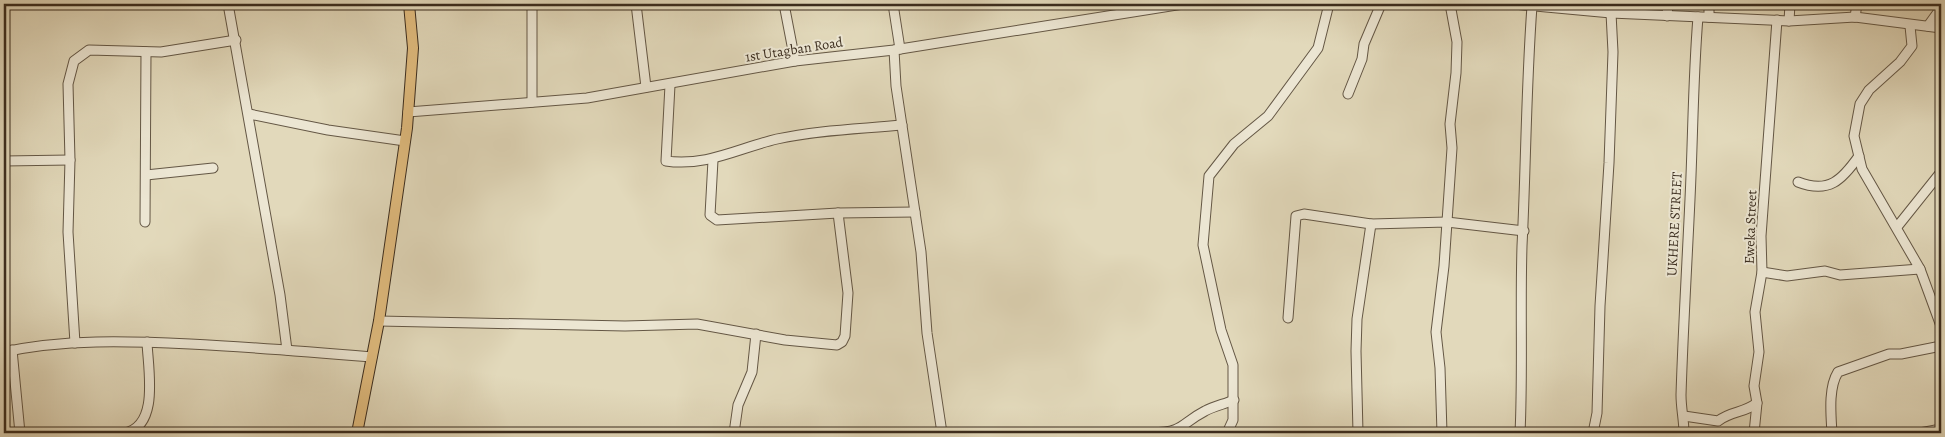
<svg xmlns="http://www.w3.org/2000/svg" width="1945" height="437" viewBox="0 0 1945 437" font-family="Alegreya,serif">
<rect width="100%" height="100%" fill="#e2d9bb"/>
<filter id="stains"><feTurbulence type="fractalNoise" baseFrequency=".004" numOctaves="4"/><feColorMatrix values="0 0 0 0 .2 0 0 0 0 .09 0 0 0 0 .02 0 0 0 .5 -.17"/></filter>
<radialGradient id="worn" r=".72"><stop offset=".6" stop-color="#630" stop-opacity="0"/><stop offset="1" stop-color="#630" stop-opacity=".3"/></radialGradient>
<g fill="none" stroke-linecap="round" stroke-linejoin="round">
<!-- minor casing -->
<g stroke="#645745" stroke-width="11">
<g id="minor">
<path d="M228,4L280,295L287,350"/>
<path d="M532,4V102"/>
<path d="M636,4L646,87"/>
<path d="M784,4L795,61"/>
<path d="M893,4L900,49"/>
<path d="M1514,4L1611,13L1789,21L1855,17L1941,28"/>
<path d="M1667,16L1668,4"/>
<path d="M1709,17V4"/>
<path d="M1855,17L1857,4"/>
<path d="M1789,21L1790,4"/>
<path d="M1910,26L1912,46L1900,62L1869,90L1860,104L1854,136L1862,169L1920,269L1941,326"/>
<path d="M1928,26L1941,8"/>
<path d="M894,50L896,86L921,252L927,333L942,433"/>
<path d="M670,85L666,161C706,167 739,148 777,139C818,130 861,129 902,125"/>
<path d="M1348,94L1362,59L1364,44L1381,4"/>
<path d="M408,112L587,98L795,61L894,50L1183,4"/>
<path d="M249,114L328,130L405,141"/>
<path d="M713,160L710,215L717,220L838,213L915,212"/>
<path d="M4,161L70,160"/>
<path d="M146,175L213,168"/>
<path d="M1798,182C1829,194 1842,180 1859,156"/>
<path d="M145,222L146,52"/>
<path d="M1897,227L1941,172"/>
<path d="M1762,272L1787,276L1825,271L1840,275L1920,269"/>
<path d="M1288,318L1296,216L1304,214L1371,224L1447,222L1524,231"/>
<path d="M379,321L625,326L697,324L785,340L837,345L842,342L845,336L848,293L838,213"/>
<path d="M75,343L68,232L70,160L68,84L74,61L89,50L161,52L236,40"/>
<path d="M12,350L20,433"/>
<path d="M4,352C64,339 128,341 190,344C251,347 312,352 372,357"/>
<path d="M1684,416L1718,421C1733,410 1742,414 1757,403"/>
<path d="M124,433C160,427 148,369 147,342"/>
<path d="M734,433L738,405L752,372L756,334"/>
<path d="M1152,433C1185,432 1180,424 1205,411C1214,406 1225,404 1234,400"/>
<path d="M1227,433L1233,420V365L1221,330L1203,245L1209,176L1234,144L1268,116L1318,48L1329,4"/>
<path d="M1358,433L1356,351L1357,319L1371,224"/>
<path d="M1442,433L1440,368L1436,332L1444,266L1452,148L1450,124L1456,73L1457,42L1450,4"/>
<path d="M1520,433C1523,371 1520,309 1522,246C1526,166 1526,87 1532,6"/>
<path d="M1593,433L1597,413L1600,306L1609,163L1613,52L1611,13"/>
<path d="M1684,433C1684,421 1681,408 1681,395C1683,330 1687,264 1690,199C1693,138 1693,77 1698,17"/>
<path d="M1754,433L1757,403L1754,386L1759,352L1755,312L1762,272L1761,236L1777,20"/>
<path d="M1832,433C1831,415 1828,388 1838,372L1889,354H1901L1941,346"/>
<path d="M1920,433L1941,429"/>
</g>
</g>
<!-- major casing -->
<g stroke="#3a2c1e" stroke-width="12">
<path id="major" d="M357,433L379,321L407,128L413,48L409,4"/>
</g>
<!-- minor -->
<use href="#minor" stroke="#ece6d3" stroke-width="9"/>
<!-- major -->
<use href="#major" stroke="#e1bc7e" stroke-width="10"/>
</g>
<g text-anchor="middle" stroke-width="4" stroke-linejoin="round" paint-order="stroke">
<!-- street labels -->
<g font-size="14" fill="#3a2c1e" stroke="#ece6d3">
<text transform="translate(794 49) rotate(-9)" y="5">1st Utagban Road</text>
<text transform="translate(1674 224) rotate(-87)" y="5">UKHERE STREET</text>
<text transform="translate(1750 227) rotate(-88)" y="5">Eweka Street</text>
</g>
</g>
<!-- margin -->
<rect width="1945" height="437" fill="none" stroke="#e2d9bb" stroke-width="20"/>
<rect x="5" y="5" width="1935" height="427" fill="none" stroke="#3a2c1e" stroke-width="2.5"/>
<rect x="10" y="10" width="1925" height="417" fill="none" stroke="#3a2c1e"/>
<rect width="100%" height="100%" filter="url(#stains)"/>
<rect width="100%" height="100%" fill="url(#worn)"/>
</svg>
